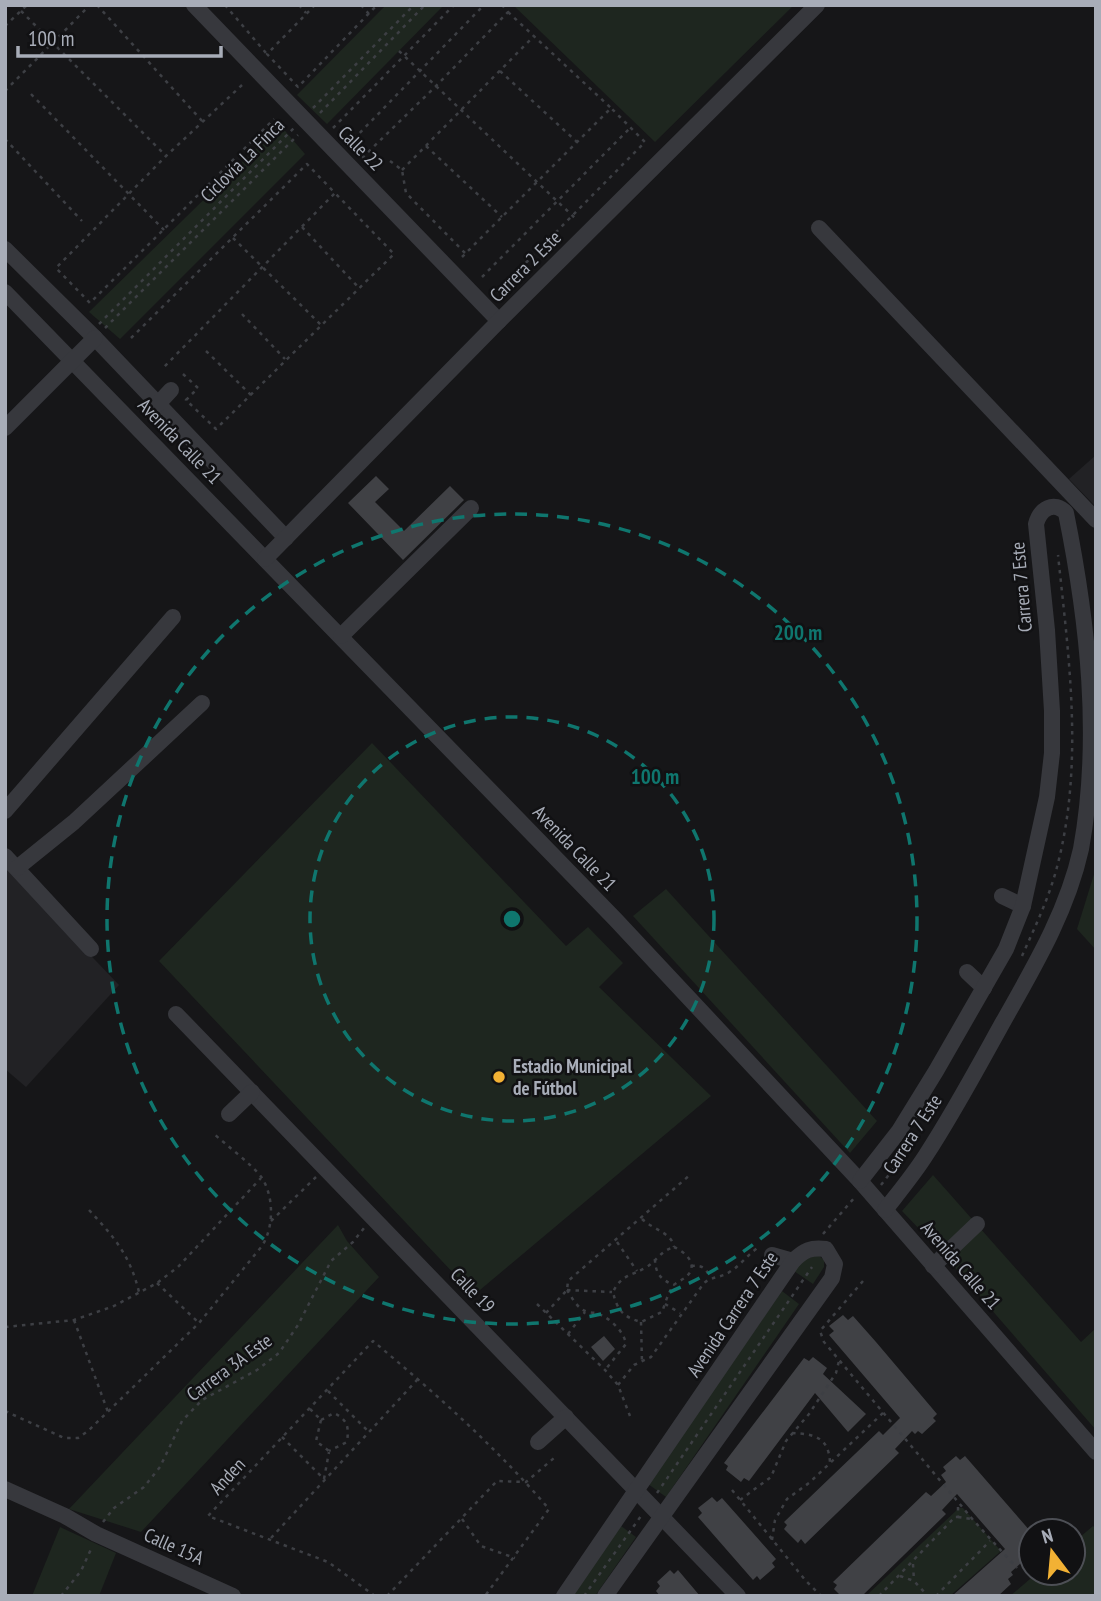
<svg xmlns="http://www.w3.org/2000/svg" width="1101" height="1601" viewBox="0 0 1101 1601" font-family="'PT Sans Narrow',sans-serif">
<rect width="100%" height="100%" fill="#161618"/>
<!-- built -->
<g fill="#222225">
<path d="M1096,455V507L1069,479Z"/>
<path d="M5,866L119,985L26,1087L5,1069Z"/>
</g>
<!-- green -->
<g fill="#1e261f">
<path d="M386,5H444L327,124L297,95Z"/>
<path d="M513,5H794L655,142Z"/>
<path d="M280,125L305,154L120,339L89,312Z"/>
<path d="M372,743L566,946L588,927L623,963L599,987L711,1096L474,1295L159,961Z"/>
<path d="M1096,868V950L1077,929Z"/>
<path d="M666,889L877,1121L850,1153L633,916Z"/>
<path d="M933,1175L1081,1342L1096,1328V1430L944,1255L902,1211Z"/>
<path d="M338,1225L347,1241L379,1277L141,1532L69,1509Z"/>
<path d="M818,1255L824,1260V1267L813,1284L794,1271L802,1258Z"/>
<path d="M782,1291L799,1304L666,1497L648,1484Z"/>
<path d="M959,1508H963L1001,1551L950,1596H866Z"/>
<path d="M621,1526L636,1537L595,1596H571Z"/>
<path d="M1093,1526L1096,1529V1596H1010L1037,1573H1073V1543Z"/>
<path d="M60,1527L116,1553L99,1596H32Z"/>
</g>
<!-- building -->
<g fill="#404145">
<path d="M376,476L389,489L375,502L404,531L450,486L464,500L403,560L348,503Z"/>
<path d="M843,1315L848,1320L853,1316L876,1342L937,1414L933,1418L936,1421L922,1434L918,1431L915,1434L912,1431L895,1449L899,1453L805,1544L801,1539L798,1543L784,1529L787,1525L784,1522L879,1431L883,1435L900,1418L829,1335L834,1331L829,1326Z"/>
<path d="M604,1336L615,1349L603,1361L591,1347Z"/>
<path d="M813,1357L827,1368L823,1374L866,1414L848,1432L815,1393L749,1481L744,1478L741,1482L726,1470L728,1466L724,1463L804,1358L809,1361Z"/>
<path d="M956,1456L960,1460L965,1456L1031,1532V1554L1011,1572L1013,1575L1008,1579L1011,1584L998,1596H952L1005,1549L957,1494L942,1510L946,1514L862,1596H841L834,1589L837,1585L833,1582L926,1492L931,1496L946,1482L941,1475L946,1471L943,1467Z"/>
<path d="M712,1497L717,1502L722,1498L776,1559L772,1563L775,1567L760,1580L757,1576L753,1580L698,1517L702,1513L698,1508Z"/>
<path d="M670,1570L674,1574L678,1570L700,1596H660L656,1591L660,1586L657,1582Z"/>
</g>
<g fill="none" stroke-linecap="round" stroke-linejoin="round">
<!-- path -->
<g stroke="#3d3f44" stroke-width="2.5" stroke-dasharray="3.5 5" stroke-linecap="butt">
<path d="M97,5L203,122"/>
<path d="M225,5L266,53"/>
<path d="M299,5L306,13"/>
<path d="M315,5L267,54L298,87L377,5"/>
<path d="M361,5L369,14"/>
<path d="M21,11L166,156"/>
<path d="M508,12L611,108"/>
<path d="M5,26L27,5"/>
<path d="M399,51L577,220"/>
<path d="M500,71L577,142"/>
<path d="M242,85L166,156L56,268L90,303L274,119"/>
<path d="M5,91L90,5"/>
<path d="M31,94L164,230"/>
<path d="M313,108L414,5"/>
<path d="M320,113L425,5"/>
<path d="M333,128L454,5"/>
<path d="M5,139L82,221"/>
<path d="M348,145L484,5"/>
<path d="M426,146L502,217"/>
<path d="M362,158L435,87L508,12L502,5"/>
<path d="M390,161L402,170L406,193L465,253"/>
<path d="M402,170L534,36"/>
<path d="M302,227L359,288"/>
<path d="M233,238L322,326"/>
<path d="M462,257L611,108L645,142L497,292"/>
<path d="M482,277L630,128"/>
<path d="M242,314L285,359"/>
<path d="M99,324L294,128"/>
<path d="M105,328L298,135"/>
<path d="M131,338L307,164L335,193L162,369"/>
<path d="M206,351L251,395"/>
<path d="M183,374L198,388L186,400L216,429L394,254L335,193"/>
<path d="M1022,956C1035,927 1049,898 1057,867C1084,765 1069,659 1058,555"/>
<path d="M881,1185L915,1141L941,1099"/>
<path d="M89,1210C114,1237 130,1255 139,1292"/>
<path d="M642,1219C654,1230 672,1233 674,1247"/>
<path d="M271,1221L316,1177"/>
<path d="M823,1234L855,1197"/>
<path d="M617,1242L637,1271"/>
<path d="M674,1247C685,1252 699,1264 687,1276C683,1280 676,1282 673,1286C668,1293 665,1304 662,1312L641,1322C623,1317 617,1310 613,1292C621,1275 631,1276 645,1268C656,1262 660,1251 674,1247Z"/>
<path d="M655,1259C655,1273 661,1280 674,1285"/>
<path d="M691,1266C702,1265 705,1267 710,1277"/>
<path d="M863,1281L820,1331L824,1342L974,1521L1017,1568"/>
<path d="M157,1283L199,1323"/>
<path d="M567,1290C572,1297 576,1307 585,1311C586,1312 595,1313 596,1313C609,1317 624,1331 626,1344L605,1370"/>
<path d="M567,1290L612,1292"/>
<path d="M537,1304L605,1370L618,1385L630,1416"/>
<path d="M665,1304L680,1313"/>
<path d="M546,1313L567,1290L568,1281L691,1174"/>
<path d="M74,1320L108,1412"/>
<path d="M641,1322L642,1363"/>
<path d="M5,1327L74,1320L114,1306L157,1283L178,1267L261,1178"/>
<path d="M568,1334L585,1312"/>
<path d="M618,1385L634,1365L651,1357L704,1283C712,1276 722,1278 731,1271C742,1264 748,1254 759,1247"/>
<path d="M328,1391L369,1432"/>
<path d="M310,1409L320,1419"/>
<path d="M5,1411L64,1438H78L88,1431L199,1323L262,1246C274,1227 274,1197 262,1178C253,1165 226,1145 213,1133"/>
<path d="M321,1420L334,1413C348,1420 349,1427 347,1442L329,1451"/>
<path d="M321,1420L316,1441L329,1451"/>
<path d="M792,1433C814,1434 829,1437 830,1463"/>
<path d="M282,1437L324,1479"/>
<path d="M324,1479L329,1452"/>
<path d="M732,1490L806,1581L821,1596"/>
<path d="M657,1493L812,1267"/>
<path d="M740,1500L771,1477L786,1441L809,1414L836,1373L839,1361"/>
<path d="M958,1517L971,1519"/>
<path d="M462,1519L481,1546L515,1558"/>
<path d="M103,1522L114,1508L144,1487L160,1467L182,1421L202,1400L257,1370L279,1353L298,1325L331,1261L353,1242L364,1228"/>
<path d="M271,1538L418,1379"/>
<path d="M772,1540L775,1520L787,1499L809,1483L884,1412"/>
<path d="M913,1564L914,1581"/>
<path d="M900,1576L914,1581L928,1596"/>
<path d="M61,1596L81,1571L92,1547"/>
<path d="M375,1596L328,1562L208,1516L373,1341C435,1393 497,1448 549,1509L485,1596"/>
<path d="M387,1596L497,1481L526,1482L554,1458"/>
<path d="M584,1596L641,1516"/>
<path d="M879,1596L955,1517H958V1504"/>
<path d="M936,1596L990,1541"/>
</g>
<!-- minor -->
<g stroke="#37383d" stroke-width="16">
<path d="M194,5L499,321"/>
<path d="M819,228L1096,520"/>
<path d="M5,249L95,338L286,538"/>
<path d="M5,292L615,919L860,1181L1096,1452"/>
<path d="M158,404L171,390"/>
<path d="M5,428L95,338"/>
<path d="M265,559L499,321L817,5"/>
<path d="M341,636L471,508"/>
<path d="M5,811L173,617"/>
<path d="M5,856L91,949"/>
<path d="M17,868L74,822L202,703"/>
<path d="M1002,896L1023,906"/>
<path d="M967,972L984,988"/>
<path d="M176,1014L738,1596"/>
<path d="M229,1114L252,1092"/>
<path d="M860,1181L899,1131L936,1071L1006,949L1023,906L1047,797L1052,753V711L1047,630L1036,524C1040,509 1054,500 1066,513C1088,622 1101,739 1081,849C1067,912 1034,967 1003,1022C978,1067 954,1112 926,1155C914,1174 899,1192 885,1210"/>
<path d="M772,1255L793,1261"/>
<path d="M933,1266L977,1224"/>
<path d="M538,1442L566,1417"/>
<path d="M5,1489L65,1516L96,1534L233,1596"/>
<path d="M564,1596L793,1261C804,1250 811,1247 826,1249L835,1264L832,1278L605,1596"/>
</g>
</g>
<!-- distance rings -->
<g fill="none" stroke="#0f766e" stroke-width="3.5" stroke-dasharray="12 9">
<circle cx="512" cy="919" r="202"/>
<circle cx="512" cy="919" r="405"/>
</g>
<!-- markers -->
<circle fill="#f2b134" stroke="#111113" stroke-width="2.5" cx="499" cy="1077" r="7"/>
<g text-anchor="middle" stroke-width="5" stroke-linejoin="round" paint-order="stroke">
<!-- street labels -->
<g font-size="19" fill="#a8adb8" stroke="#111113">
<text transform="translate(361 148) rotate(45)" y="7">Calle 22</text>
<text transform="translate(242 160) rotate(-45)" y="7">Ciclovía La Finca</text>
<text transform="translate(525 266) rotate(-45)" y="7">Carrera 2 Este</text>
<text transform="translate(180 441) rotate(46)" y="7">Avenida Calle 21</text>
<text transform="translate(1021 587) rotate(-95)" y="7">Carrera 7 Este</text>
<text transform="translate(575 848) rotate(46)" y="7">Avenida Calle 21</text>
<text transform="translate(912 1134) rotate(-57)" y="7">Carrera 7 Este</text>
<text transform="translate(961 1265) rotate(49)" y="7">Avenida Calle 21</text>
<text transform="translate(473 1290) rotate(46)" y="7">Calle 19</text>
<text transform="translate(732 1314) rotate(-56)" y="7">Avenida Carrera 7 Este</text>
<text transform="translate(229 1367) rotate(-36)" y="7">Carrera 3A Este</text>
<text transform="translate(227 1476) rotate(-47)" y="7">Anden</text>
<text transform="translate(174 1546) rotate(24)" y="7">Calle 15A</text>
</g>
<!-- poi labels -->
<g font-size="19" font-weight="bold" fill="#a8adb8" stroke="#111113" text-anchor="start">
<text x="513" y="1073">Estadio Municipal<tspan x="513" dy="22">de Fútbol</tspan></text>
</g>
</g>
<circle cx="512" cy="919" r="10" fill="#0f766e" stroke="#111113" stroke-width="3.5"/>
<g font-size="21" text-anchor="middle" font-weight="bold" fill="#0f766e" stroke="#111113" stroke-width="5" stroke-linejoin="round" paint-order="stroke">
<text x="798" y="640">200 m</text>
<text x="655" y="784">100 m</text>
</g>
<!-- border -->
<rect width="1101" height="1601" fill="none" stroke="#a8adb8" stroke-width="14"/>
<!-- north arrow -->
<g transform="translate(1052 1552) rotate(344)"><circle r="33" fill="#111113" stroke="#4d4f55" stroke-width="2"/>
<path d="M0-5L12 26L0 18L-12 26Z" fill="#f2b134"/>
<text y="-10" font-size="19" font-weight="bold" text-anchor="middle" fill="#a8adb8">N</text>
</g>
<!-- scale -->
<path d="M18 46v10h203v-10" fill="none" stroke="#a8adb8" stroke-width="3.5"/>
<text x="28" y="46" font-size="21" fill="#a8adb8" stroke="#111113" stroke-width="5" paint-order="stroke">100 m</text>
</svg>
